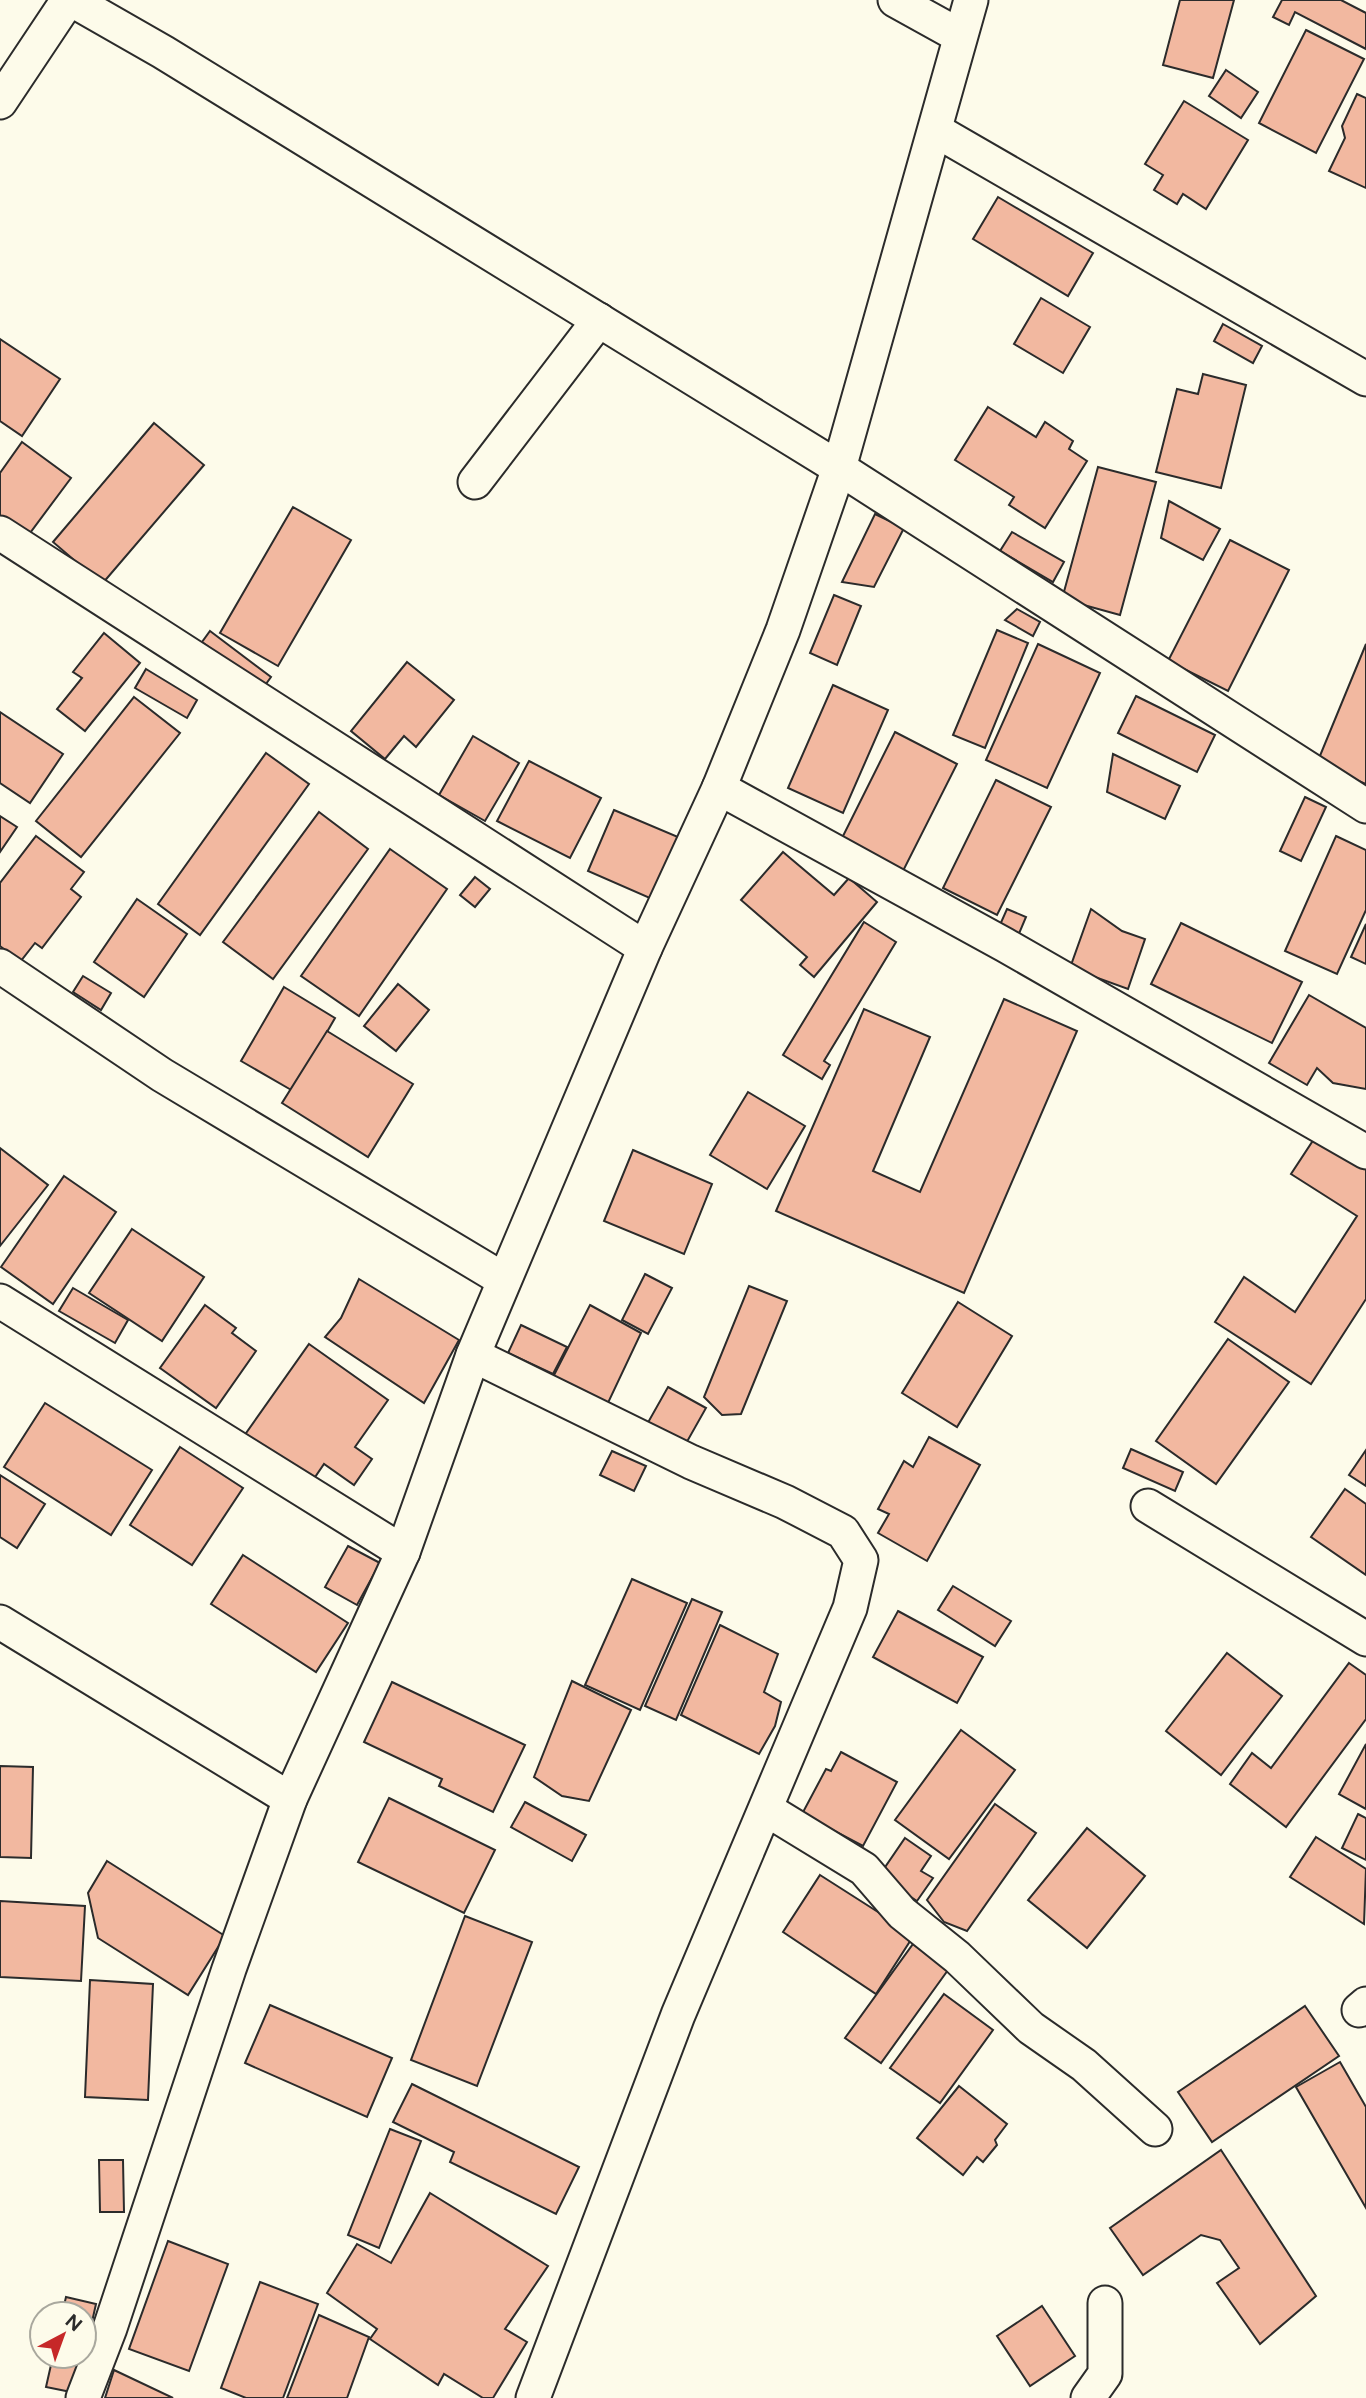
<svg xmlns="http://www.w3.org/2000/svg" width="1366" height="2398" viewBox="0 0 1366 2398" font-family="Figtree,sans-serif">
<rect width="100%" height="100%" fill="#fdfbea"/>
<!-- building -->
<g fill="#f2b8a0" stroke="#2b2b2b" stroke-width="2">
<path d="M1180,0H1234L1213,78L1163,65Z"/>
<path d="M1282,0H1341L1366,13V49L1295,12L1289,25L1273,17Z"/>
<path d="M1306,30L1364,59L1316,153L1259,123Z"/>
<path d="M1226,70L1258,92L1241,118L1209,96Z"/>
<path d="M1357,94L1366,98V188L1329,171L1345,138L1342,126Z"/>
<path d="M1184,101L1248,140L1206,209L1183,194L1177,204L1154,190L1163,175L1145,164Z"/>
<path d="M998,197L1093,253L1068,296L973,239Z"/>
<path d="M1041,298L1090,327L1063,373L1014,344Z"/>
<path d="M1223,324L1262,346L1253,363L1214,341Z"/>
<path d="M0,339L60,379L22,436L0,421Z"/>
<path d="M1203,374L1246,385L1221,488L1156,472L1177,389L1198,394Z"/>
<path d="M988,407L1036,437L1045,422L1073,441L1069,449L1087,461L1045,528L1009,505L1014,497L955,460Z"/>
<path d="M154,423L204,465L102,584L53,542Z"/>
<path d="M22,442L71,478L27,537L0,517V473Z"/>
<path d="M1098,467L1156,482L1120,615L1062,599Z"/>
<path d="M1169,501L1220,529L1203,560L1161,538Z"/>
<path d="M293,507L351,540L278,666L220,633Z"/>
<path d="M875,514L904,528L874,587L842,582Z"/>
<path d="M1012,532L1064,562L1053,582L1000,551Z"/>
<path d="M1230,540L1289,570L1228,691L1168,661Z"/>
<path d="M834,595L861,606L837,665L810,653Z"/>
<path d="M1017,609L1040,622L1033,636L1005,620Z"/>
<path d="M997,630L1028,643L985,748L953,735Z"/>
<path d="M210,631L271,677L263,688L202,642Z"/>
<path d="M104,633L140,663L85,731L57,709L82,678L73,672Z"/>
<path d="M1038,644L1100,673L1047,788L986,760Z"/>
<path d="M1366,644V784L1317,763Z"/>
<path d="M407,662L454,700L416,747L404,736L385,759L351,731Z"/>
<path d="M146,669L197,700L187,718L135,688Z"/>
<path d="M833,685L888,710L843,813L788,788Z"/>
<path d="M1136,696L1215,735L1197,772L1118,733Z"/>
<path d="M134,697L180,733L81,857L36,821Z"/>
<path d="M0,712L63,754L30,803L0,783Z"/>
<path d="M895,732L957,764L903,871L841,840Z"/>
<path d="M473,736L519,763L485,821L439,795Z"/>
<path d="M266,753L309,784L200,935L158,904Z"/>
<path d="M1113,754L1180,786L1165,819L1107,792Z"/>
<path d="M529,761L601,798L570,858L497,821Z"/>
<path d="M996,780L1051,807L997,915L943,888Z"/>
<path d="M1305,797L1326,807L1301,861L1280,851Z"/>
<path d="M614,810L678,837L652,899L588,871Z"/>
<path d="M319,812L368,849L273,979L223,942Z"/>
<path d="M0,816L17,827L0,852Z"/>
<path d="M36,836L84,872L71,889L81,897L42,948L35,943L20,962L0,946V883Z"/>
<path d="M1336,836L1366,850V910L1337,974L1285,951Z"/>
<path d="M390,849L447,889L359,1016L301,976Z"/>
<path d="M783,852L834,895L849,878L877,902L814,977L800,965L807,957L741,900Z"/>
<path d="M475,877L490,889L475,907L460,895Z"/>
<path d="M137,899L187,934L144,997L94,962Z"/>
<path d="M1007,909L1026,917L1018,936L999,927Z"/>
<path d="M1091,909L1122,931L1145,939L1128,989L1070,968Z"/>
<path d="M864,922L896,942L824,1061L830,1065L822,1079L783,1055Z"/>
<path d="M1181,923L1302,982L1272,1043L1151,984Z"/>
<path d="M1366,924V964L1351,957Z"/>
<path d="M83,976L111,993L101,1010L73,992Z"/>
<path d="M398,984L429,1010L396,1051L364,1026Z"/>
<path d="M284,987L335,1018L293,1091L241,1061Z"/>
<path d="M1309,995L1366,1028V1089L1333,1083L1317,1068L1307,1085L1269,1063Z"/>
<path d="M1004,999L1077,1031L964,1293L776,1211L864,1009L930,1037L873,1171L920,1192Z"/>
<path d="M327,1031L413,1084L368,1157L282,1103Z"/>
<path d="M748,1092L805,1126L767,1189L710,1155Z"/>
<path d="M1318,1133L1366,1164V1299L1311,1384L1215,1322L1244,1277L1295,1312L1357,1216L1291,1174Z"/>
<path d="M0,1148L48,1185L0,1246Z"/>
<path d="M633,1150L712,1184L684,1254L604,1221Z"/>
<path d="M64,1176L116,1212L53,1304L1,1267Z"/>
<path d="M132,1229L204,1277L162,1341L89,1293Z"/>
<path d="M645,1274L672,1288L648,1334L622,1320Z"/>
<path d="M359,1279L459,1340L424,1403L325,1337L341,1318Z"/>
<path d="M749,1286L787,1301L741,1414L722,1415L704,1397Z"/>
<path d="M73,1288L128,1320L115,1343L59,1311Z"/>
<path d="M958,1302L1012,1336L957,1427L902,1393Z"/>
<path d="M205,1305L236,1328L232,1333L256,1351L216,1408L160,1368Z"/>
<path d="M590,1305L641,1333L607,1405L553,1377Z"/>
<path d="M521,1325L567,1347L553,1374L508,1353Z"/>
<path d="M1228,1339L1289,1382L1216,1484L1156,1441Z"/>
<path d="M309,1344L388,1400L355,1447L372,1459L354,1485L324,1464L311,1483L244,1436Z"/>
<path d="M668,1387L706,1408L684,1447L646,1426Z"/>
<path d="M45,1403L152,1470L111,1535L4,1467Z"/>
<path d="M929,1437L980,1465L927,1561L878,1533L889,1514L878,1509L904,1461L913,1467Z"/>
<path d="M180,1447L243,1488L192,1565L130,1525Z"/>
<path d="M1131,1449L1183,1472L1175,1491L1123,1468Z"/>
<path d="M1366,1450V1486L1349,1475Z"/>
<path d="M612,1451L646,1466L634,1491L600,1475Z"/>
<path d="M0,1475L45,1504L17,1548L0,1537Z"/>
<path d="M1345,1489L1366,1504V1575L1311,1537Z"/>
<path d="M348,1546L380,1563L357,1605L325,1587Z"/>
<path d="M243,1555L348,1623L316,1672L211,1604Z"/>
<path d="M632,1579L687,1603L640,1710L585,1685Z"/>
<path d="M953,1586L1011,1621L995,1646L938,1610Z"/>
<path d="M692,1599L722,1612L676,1720L645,1706Z"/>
<path d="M898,1611L983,1657L957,1703L873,1657Z"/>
<path d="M720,1625L778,1654L764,1692L781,1702L775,1726L759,1754L681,1715Z"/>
<path d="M1227,1653L1282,1696L1221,1775L1166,1731Z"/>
<path d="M1349,1663L1366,1675V1719L1286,1827L1230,1784L1252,1753L1271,1768Z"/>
<path d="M572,1681L631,1710L589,1801L562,1796L534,1777Z"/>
<path d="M392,1682L525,1745L493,1812L439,1786L442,1779L364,1742Z"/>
<path d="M961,1730L1015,1770L949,1859L895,1820Z"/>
<path d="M1366,1744V1809L1339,1794Z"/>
<path d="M841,1752L897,1782L863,1846L802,1814L826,1769L831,1771Z"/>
<path d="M0,1766L33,1767L31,1858L0,1857Z"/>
<path d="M389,1798L495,1850L464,1913L358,1862Z"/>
<path d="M525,1802L586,1835L572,1861L511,1827Z"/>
<path d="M995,1804L1036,1833L967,1931L944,1922L927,1900Z"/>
<path d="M1358,1814L1366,1818V1860L1342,1848Z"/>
<path d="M1087,1828L1145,1876L1087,1948L1028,1900Z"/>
<path d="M1316,1837L1366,1869L1364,1924L1290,1877Z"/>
<path d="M905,1838L931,1856L921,1871L933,1878L917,1901L879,1876Z"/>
<path d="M107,1861L225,1936L188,1995L98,1938L88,1893Z"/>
<path d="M820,1875L914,1935L876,1994L783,1932Z"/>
<path d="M0,1901L85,1906L81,1981L0,1977Z"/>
<path d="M465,1916L532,1942L477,2086L411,2060Z"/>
<path d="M913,1944L948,1970L881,2063L845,2038Z"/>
<path d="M90,1980L153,1984L148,2100L85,2097Z"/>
<path d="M944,1994L993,2030L940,2103L890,2068Z"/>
<path d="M270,2005L392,2058L367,2117L245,2063Z"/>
<path d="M1305,2006L1339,2056L1212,2142L1178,2092Z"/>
<path d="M1340,2062L1366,2107V2208L1296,2087Z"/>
<path d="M412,2084L579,2167L556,2214L450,2162L454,2152L393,2122Z"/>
<path d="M959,2086L1007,2124L995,2140L997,2145L983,2162L977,2157L963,2175L917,2138Z"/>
<path d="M390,2129L421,2141L379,2248L348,2235Z"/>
<path d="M1221,2150L1316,2296L1260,2344L1217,2283L1239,2268L1220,2240L1201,2235L1143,2275L1110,2228Z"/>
<path d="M99,2160H123L124,2212H100Z"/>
<path d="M430,2193L548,2266L505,2329L527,2342L493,2398H483L444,2374L438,2385L370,2339L377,2329L327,2293L357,2244L391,2263Z"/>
<path d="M168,2241L228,2264L189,2371L129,2349Z"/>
<path d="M260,2282L318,2304L283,2398H246L221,2388Z"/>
<path d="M66,2297L96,2304L76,2393L46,2387L53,2356H84V2314H62Z"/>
<path d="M1042,2306L1075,2356L1030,2386L997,2336Z"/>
<path d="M319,2315L369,2337L347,2398H287Z"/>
<path d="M114,2370L173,2398H105Z"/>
</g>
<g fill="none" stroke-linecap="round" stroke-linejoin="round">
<!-- minor casing -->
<g stroke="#2b2b2b" stroke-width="37">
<g id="minor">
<path d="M72,0L163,52L839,468L1366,806"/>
<path d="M895,0L960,36"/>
<path d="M0,102L68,0"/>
<path d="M935,130L1366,379"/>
<path d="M475,482L599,320"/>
<path d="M0,533L645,948"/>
<path d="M719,788L1005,945L1366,1152"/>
<path d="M0,966L162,1075L504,1280"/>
<path d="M0,1301L403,1552"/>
<path d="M473,1355L691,1462L785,1502L843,1532L861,1560L850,1608L678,2015L533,2398"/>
<path d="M1148,1506L1366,1639"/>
<path d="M0,1622L290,1799"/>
<path d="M766,1809L864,1869L902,1913L957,1957L1031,2028L1084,2065L1155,2129"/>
<path d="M1359,2010L1366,2004"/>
<path d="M83,2398L110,2328L229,1969L290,1799L403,1552L473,1355L645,948L719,788L783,630L839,468L971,0"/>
<path d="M1088,2398L1105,2374V2303"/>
</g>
</g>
<!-- minor -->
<use href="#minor" stroke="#fdfbea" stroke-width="33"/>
</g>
<!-- north arrow -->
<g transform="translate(63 2335) rotate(41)"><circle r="33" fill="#fdfbea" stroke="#a9a89e" stroke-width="2"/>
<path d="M0-5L12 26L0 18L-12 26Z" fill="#c62828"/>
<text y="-10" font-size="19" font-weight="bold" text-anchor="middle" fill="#2b2b2b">N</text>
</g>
</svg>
